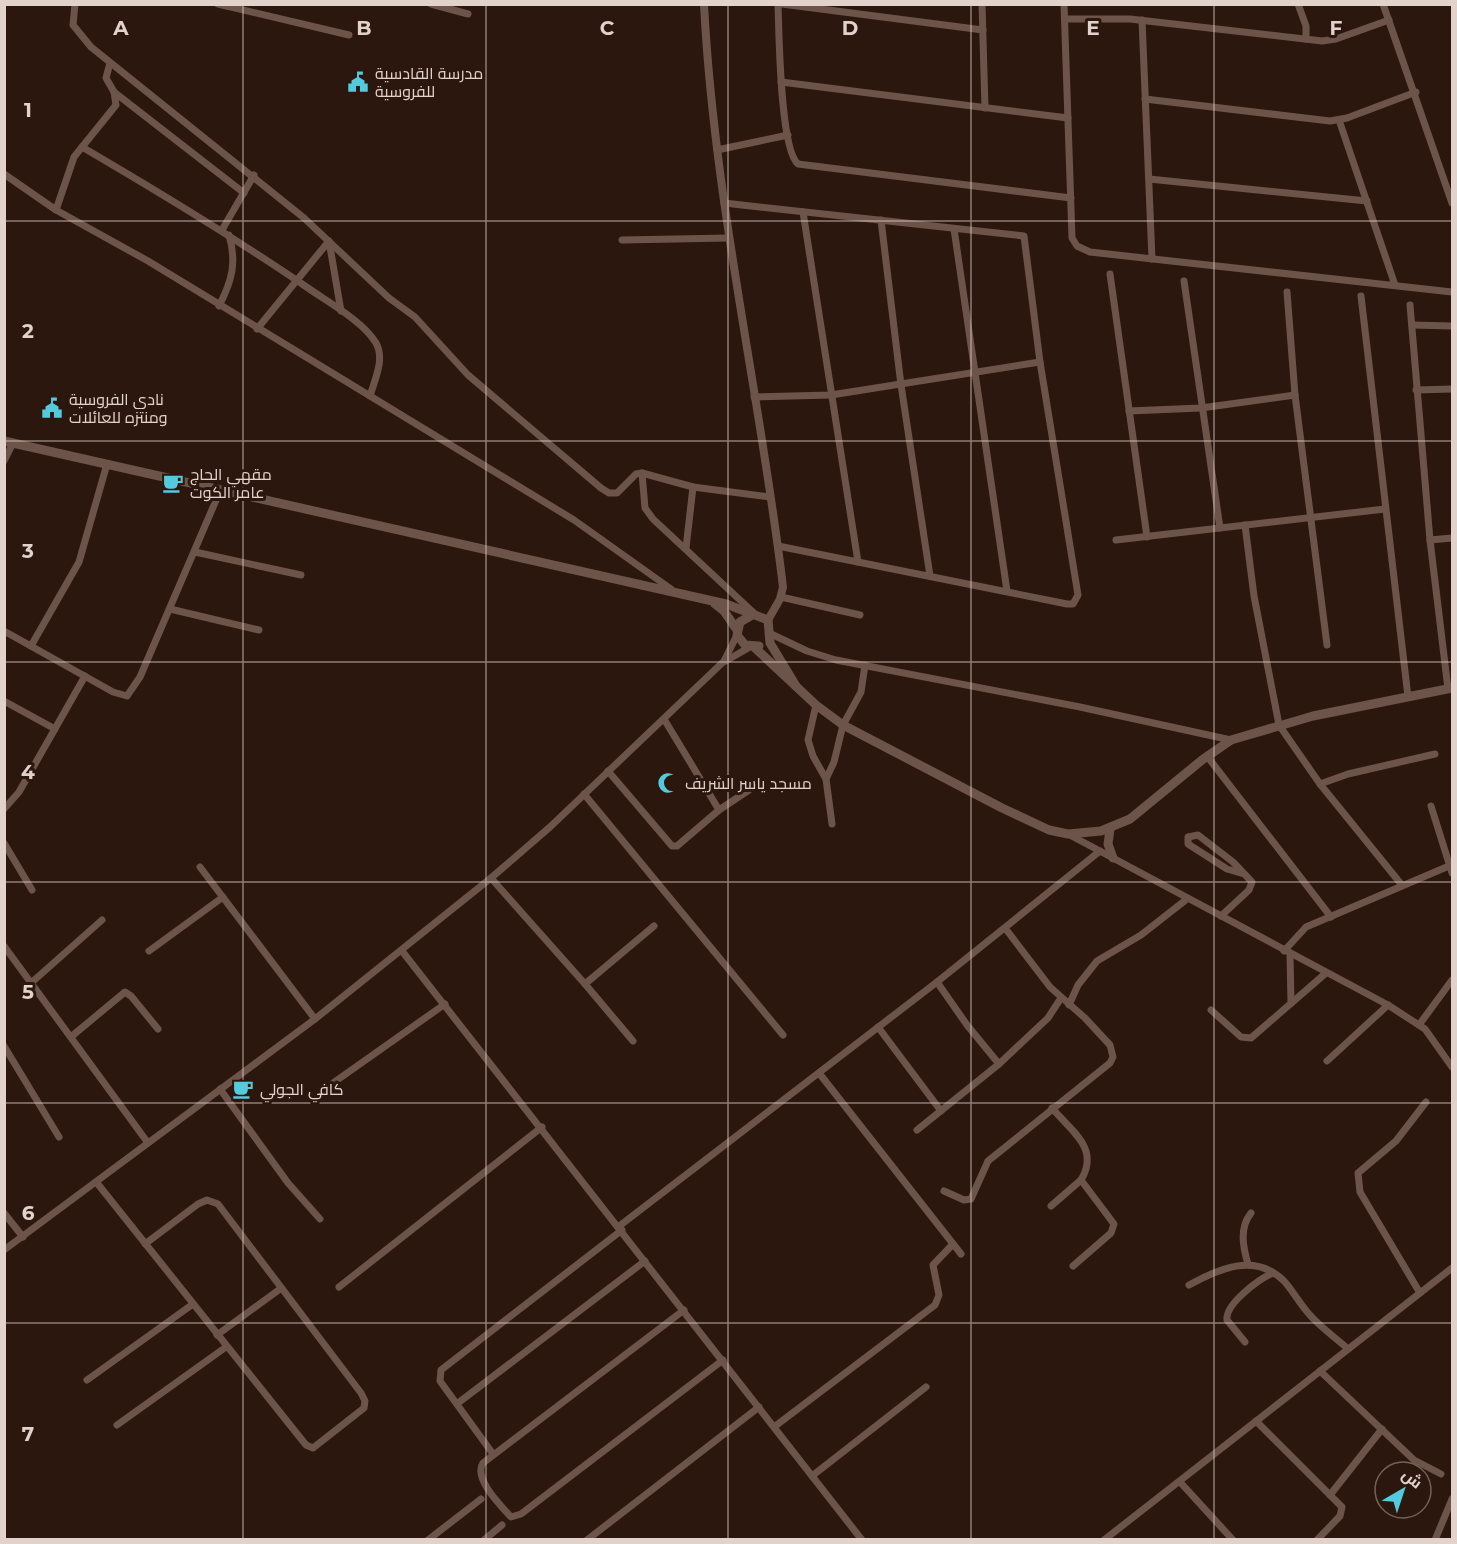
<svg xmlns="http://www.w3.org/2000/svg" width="1457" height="1544" viewBox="0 0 1457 1544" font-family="Montserrat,Cairo,sans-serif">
<rect width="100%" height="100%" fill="#2b170e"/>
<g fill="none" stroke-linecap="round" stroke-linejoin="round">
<!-- minor -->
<g stroke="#6d544a" stroke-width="7">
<path d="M75,4L73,25L91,47L304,218L389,298L415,317L468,375L601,488L609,493H617L636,474L642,473L693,487L770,497"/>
<path d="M218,4L349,35"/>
<path d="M431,4L468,14"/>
<path d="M778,4C779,32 780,149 798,164L1071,198"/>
<path d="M782,4L983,30"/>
<path d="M982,4L985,108"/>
<path d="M1064,4L1072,238L1077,246L1090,252L1452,292"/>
<path d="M1298,4L1306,26V39"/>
<path d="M1383,4L1452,203"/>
<path d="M1065,19H1130L1322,41L1336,39L1389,20"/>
<path d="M1142,20L1152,259"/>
<path d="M781,82L1068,118"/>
<path d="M114,92L244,193"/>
<path d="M1145,99L1330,121L1347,118L1416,92"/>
<path d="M1339,120L1395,285"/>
<path d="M82,147C159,192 235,238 308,288C328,302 364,322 376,343C385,359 375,379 370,396"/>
<path d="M717,150L788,135"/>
<path d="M4,174L56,210L148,261L574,520L671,589"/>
<path d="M1149,179L1367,201"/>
<path d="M724,203L1024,236L1040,362L1078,595L1073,604H1067L778,546"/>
<path d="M56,210L74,157L116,105L114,92L106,78L110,63"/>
<path d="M803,212L858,562"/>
<path d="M881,220L901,385L930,576"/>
<path d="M954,229L1007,591"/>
<path d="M222,230L254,175"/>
<path d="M622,240L729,238"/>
<path d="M1110,274L1147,537"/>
<path d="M1184,281L1220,528"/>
<path d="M1287,292L1295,395L1327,645"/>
<path d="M1361,296L1408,697"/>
<path d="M1410,305L1430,540L1448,689"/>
<path d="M219,306C232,281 237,262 229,235"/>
<path d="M1412,325L1452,326"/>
<path d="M257,329L329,241L341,311"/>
<path d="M1416,390L1452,389"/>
<path d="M754,397L831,395L1040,362"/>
<path d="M1129,411L1201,408L1295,395"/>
<path d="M4,461L13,443"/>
<path d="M642,473L645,508L653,519L755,614"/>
<path d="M1245,525L1254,596L1279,725L1320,784L1401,884"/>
<path d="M1116,540L1385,509"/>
<path d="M1430,540L1452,538"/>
<path d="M686,548L693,487"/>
<path d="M195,552L301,575"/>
<path d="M781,597L860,615"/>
<path d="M170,609L259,630"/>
<path d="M4,631L113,692L127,696L140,677L220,491"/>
<path d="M769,633L807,651L836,660L1080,707L1231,740"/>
<path d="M31,646L79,562L107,464"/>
<path d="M724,661L737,635"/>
<path d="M4,701L55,729"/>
<path d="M816,705L808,740L813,756L826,779L832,824"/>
<path d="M1207,756L1331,917"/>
<path d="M608,771L672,846H677L719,810L664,719"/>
<path d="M826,779L834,762L843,725L861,692L865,665"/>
<path d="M1320,784L1348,774L1435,754"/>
<path d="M584,794L783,1035"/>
<path d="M1431,806L1452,873"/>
<path d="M4,809L19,792L85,676"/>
<path d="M719,810L749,790"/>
<path d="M1068,834L1388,1005L1425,1029L1452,1067"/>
<path d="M4,843L32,890"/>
<path d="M200,867L315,1019"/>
<path d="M491,878L585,984L654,926"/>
<path d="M1221,916L1249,890L1252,882L1233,862L1198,835L1188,837V844L1227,869L1244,874"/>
<path d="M4,946L148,1143"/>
<path d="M149,951L223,897"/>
<path d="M402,951L862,1540"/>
<path d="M1284,951L1306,927L1449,866"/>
<path d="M1290,954L1291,1003"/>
<path d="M937,982L967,1025L999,1064L1048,1018L1061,998"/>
<path d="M31,983L102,920"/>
<path d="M585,984L633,1041"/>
<path d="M1069,1005L1078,985L1097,961L1141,935L1187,899"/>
<path d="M1211,1010L1241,1037L1251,1038L1326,973"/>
<path d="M1419,1025L1452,980"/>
<path d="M878,1027L941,1111"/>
<path d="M72,1036L125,992L131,996L158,1029"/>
<path d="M4,1046L59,1137"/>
<path d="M1327,1061L1388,1005"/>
<path d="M819,1073L961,1254"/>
<path d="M333,1083L445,1004"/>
<path d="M220,1089L288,1183L320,1219"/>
<path d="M1052,1108C1072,1132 1100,1148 1081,1180L1114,1224L1111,1233L1073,1266"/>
<path d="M917,1130L999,1064"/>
<path d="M97,1183L306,1445L313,1448L364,1408L365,1401L361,1393L218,1204L207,1200L198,1204L145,1244"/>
<path d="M944,1191L964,1200L971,1199L988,1161L1110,1063L1113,1057L1110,1045L1085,1018L1050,987L1005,928"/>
<path d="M1051,1206L1081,1180"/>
<path d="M4,1213L23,1237"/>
<path d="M618,1227L937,982L1100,851"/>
<path d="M4,1250L315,1019L491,878L550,827L722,663L750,647"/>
<path d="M1248,1264C1243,1247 1239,1228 1251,1213"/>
<path d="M1189,1285C1218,1269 1255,1252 1284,1281C1293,1291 1300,1304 1309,1314C1320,1327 1336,1338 1348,1349"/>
<path d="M339,1287L542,1127"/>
<path d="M1420,1293L1360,1192L1358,1173L1396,1141L1426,1102"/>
<path d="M684,1310L483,1463C473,1478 500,1505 511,1517L521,1514L723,1360"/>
<path d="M217,1335L280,1289"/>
<path d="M1245,1342L1227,1320C1225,1304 1259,1279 1273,1273"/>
<path d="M1320,1371L1414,1460L1441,1474"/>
<path d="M87,1380L193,1304"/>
<path d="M458,1403L645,1261"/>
<path d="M1256,1421L1342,1507L1340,1516L1317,1540"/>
<path d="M117,1425L226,1347"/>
<path d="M774,1427L935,1305L939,1295L933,1265L953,1244"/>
<path d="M493,1454L440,1381L441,1370L622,1230"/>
<path d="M812,1476L926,1387"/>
<path d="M1180,1482L1233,1540"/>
<path d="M1330,1495L1382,1429"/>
<path d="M428,1540L481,1499"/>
<path d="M484,1540L502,1525"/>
<path d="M587,1540L759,1407"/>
<path d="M1104,1540L1452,1268"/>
<path d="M1435,1540L1452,1499"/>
</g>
<!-- tertiary -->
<path stroke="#6d544a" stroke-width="8" d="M704,4C714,201 760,393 783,587L780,599L768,620"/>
<!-- secondary -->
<g stroke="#6d544a" stroke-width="9">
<path d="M4,441L726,604L768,620L770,643L796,686"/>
<path d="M715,604L724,611L737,630"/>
<path d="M752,615L740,622L737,635L745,645L759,646"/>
<path d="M754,647L816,705L843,725L1002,808L1049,830L1068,834L1101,831L1130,819L1202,760L1231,740L1313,716L1452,688"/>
<path d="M1110,829L1108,844L1113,858"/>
</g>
</g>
<!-- grid -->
<path fill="none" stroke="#e1d2cc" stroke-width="1.5" stroke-opacity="0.55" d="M243,4V1540M486,4V1540M728,4V1540M971,4V1540M1214,4V1540M4,221H1452M4,441H1452M4,662H1452M4,882H1452M4,1103H1452M4,1323H1452"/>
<!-- icons -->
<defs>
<g id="civic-bare" transform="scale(1.62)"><path d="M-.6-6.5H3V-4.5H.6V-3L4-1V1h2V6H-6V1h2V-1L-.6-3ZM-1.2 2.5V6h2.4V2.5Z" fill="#54cadd" stroke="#2b170e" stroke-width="2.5" paint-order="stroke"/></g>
<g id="cafe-bare" transform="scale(1.62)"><path d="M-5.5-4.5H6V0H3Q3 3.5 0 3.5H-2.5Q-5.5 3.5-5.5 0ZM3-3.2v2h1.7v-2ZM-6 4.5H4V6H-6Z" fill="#54cadd" stroke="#2b170e" stroke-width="2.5" paint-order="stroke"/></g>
<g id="mosque-bare" transform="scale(1.62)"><path d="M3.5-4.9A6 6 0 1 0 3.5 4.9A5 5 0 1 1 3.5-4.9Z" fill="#54cadd" stroke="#2b170e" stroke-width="2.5" paint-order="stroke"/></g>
</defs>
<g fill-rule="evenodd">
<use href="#civic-bare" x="358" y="82"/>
<use href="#civic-bare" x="52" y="408"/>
<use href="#cafe-bare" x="173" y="483"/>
<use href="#mosque-bare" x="668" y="783"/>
<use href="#cafe-bare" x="243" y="1089"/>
</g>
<g text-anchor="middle" stroke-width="6" stroke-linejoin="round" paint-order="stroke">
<!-- poi labels -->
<g font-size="16" fill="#e1d2cc" stroke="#2b170e" text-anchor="start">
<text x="375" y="79">مدرسة القادسية<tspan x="375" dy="18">للفروسية</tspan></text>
<text x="69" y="405">نادي الفروسية<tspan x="69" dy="18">ومنتزه للعائلات</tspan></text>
<text x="190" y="480">مقهي الحاج<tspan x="190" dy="18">عامر الكوت</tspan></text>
<text x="685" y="789">مسجد ياسر الشريف</text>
<text x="260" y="1095">كافي الجولي</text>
</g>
</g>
<g font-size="20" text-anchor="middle" font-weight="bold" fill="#e1d2cc" stroke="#2b170e" stroke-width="6" stroke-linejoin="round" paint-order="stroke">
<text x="121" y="35">A</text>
<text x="364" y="35">B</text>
<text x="607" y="35">C</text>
<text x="850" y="35">D</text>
<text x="1093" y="35">E</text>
<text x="1336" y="35">F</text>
<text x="28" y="117">1</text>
<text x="28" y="338">2</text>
<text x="28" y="558">3</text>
<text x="28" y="779">4</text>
<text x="28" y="999">5</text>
<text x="28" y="1220">6</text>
<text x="28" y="1441">7</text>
</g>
<!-- border -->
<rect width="1457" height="1544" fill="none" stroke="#e1d2cc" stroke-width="12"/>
<!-- north arrow -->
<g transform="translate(1403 1490) rotate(39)"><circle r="28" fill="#2b170e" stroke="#74625a" stroke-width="1.5"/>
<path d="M0-4.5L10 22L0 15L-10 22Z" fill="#54cadd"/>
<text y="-9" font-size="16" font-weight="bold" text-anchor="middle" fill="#e1d2cc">ش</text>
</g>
</svg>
